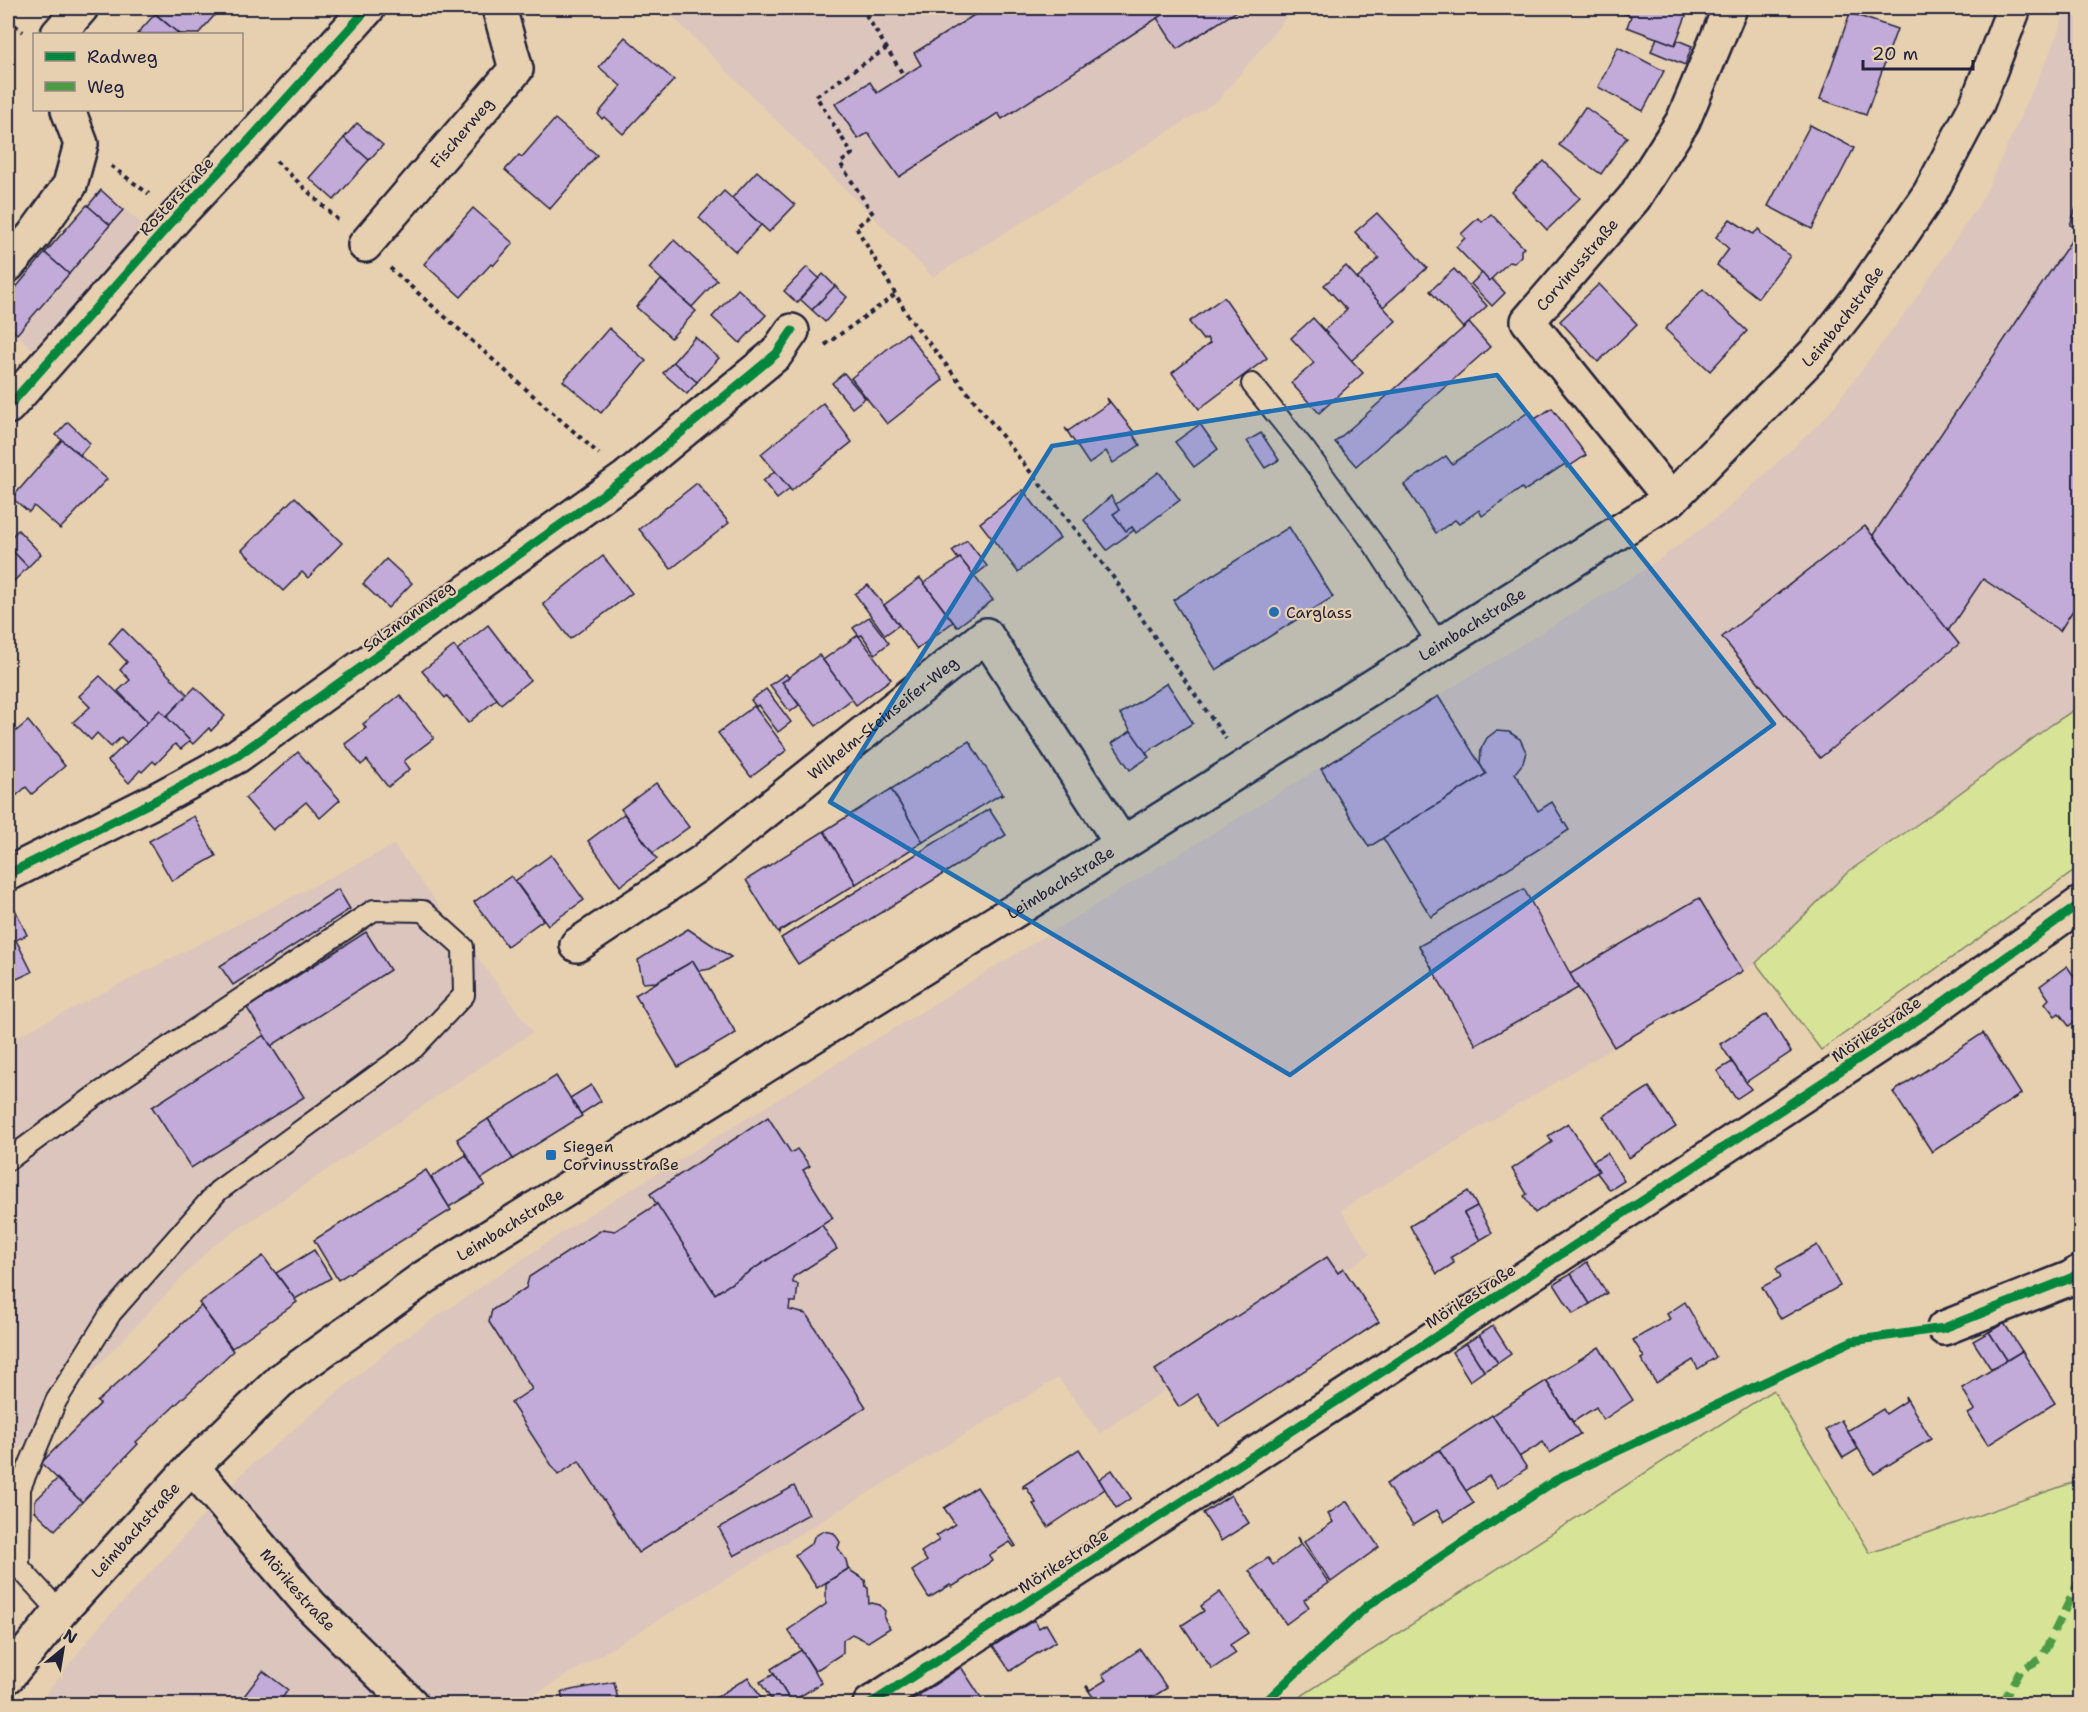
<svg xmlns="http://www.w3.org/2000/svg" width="2088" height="1712" viewBox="0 0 2088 1712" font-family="'Shantell Sans',sans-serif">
<rect width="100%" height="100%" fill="#e7d0b0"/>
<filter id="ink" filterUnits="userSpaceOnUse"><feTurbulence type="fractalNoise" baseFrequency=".0167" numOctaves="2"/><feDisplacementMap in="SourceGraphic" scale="12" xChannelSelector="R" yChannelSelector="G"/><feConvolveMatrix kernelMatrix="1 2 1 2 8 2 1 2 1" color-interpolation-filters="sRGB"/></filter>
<g filter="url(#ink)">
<!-- built -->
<g fill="#dcc5bc">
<path d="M664,8H1294L1219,100L933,277Z"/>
<path d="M2066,8H2080V706L2051,725L1925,819L1849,871L1756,963L1341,1210L1370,1254L1100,1433L1058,1378L526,1700L522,1704H38L96,1630L250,1466L393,1346L587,1216L1644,570L1724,512L1824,419L1912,304L1983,198L2057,37Z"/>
<path d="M99,189L144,225L36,352L8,327V296Z"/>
<path d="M394,845L533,1032L210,1248L8,1460V1040L14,1038Z"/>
</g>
<!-- green -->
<g fill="#d7e497" stroke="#7c8369" stroke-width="1.5">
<path d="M2080,706V867L1821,1050L1756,963L1849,871L1925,819L2051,725Z"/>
<path d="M1773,1390L1870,1553L2080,1480V1704H1289Z"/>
</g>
<!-- building -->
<g fill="#c2aad9" stroke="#22223b" stroke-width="1.5">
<path d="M160,8H221L198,34H179L155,13Z"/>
<path d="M980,8H1157L1162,15L1002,119L998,113L899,177L868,133L858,139L835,104L870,82L877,93L921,65L914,53L982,10Z"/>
<path d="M1157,8H1242L1177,49L1157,18L1162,15Z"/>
<path d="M1609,8H1689L1675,45L1627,27L1631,16Z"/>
<path d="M1850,13L1897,29L1866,115L1820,99Z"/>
<path d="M155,14L179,34H137Z"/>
<path d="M625,37L674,80L623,134L604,117L602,119L598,114L621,86L599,67Z"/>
<path d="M1657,38L1675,45L1677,40L1692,46L1685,65L1651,51Z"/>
<path d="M1618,47L1664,71L1643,111L1598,87Z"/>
<path d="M1585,107L1627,137L1601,174L1559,145Z"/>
<path d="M555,119L597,155L550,209L505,170L519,155L522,157Z"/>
<path d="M357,123L383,145L369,160L344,138Z"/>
<path d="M1810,125L1854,148L1812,229L1768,206Z"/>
<path d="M344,138L369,160L334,200L309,178Z"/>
<path d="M1544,161L1580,198L1547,230L1512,192Z"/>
<path d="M757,171L795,205L769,232L732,198Z"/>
<path d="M101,190L123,210L110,225L88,206Z"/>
<path d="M724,191L761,225L736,252L699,218Z"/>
<path d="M2080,197V229L2070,225Z"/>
<path d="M87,205L110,225L69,274L45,253Z"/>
<path d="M473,208L513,243L493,266L491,264L461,297L424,264Z"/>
<path d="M1377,213L1427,268L1383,307L1357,279L1379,258L1355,232Z"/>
<path d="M1491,214L1524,248L1521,250V256L1514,263L1509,262L1489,281L1456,247L1465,238L1461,234L1478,218L1482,222Z"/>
<path d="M1730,219L1753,234L1759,229L1762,235L1790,256L1758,298L1717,265L1729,249L1716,237Z"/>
<path d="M2079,229H2080V599L2060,631L1983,579L1948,631L1873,535Z"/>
<path d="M674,240L717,280L692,307L649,268Z"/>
<path d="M45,253L69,274L17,334L8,325V297Z"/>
<path d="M1346,266L1396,321L1351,361L1324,330L1347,310L1324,285Z"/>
<path d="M807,267L819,278L797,303L784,291Z"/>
<path d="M1454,269L1487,306L1463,328L1430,291Z"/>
<path d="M1482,273L1489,281L1492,279L1505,293L1492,306L1471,284Z"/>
<path d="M823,274L835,286L812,310L800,299Z"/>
<path d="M661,280L696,311L671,338L636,307Z"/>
<path d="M1599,284L1637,324L1598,362L1560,321Z"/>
<path d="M835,286L847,297L825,322L812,310Z"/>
<path d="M738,289L766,315L740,343L712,317Z"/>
<path d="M1703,289L1747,331L1710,371L1665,329Z"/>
<path d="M1224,297L1267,358L1199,409L1172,373L1210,343L1207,338L1203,340L1189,322Z"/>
<path d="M1313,318L1363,373L1319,413L1291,383L1314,363L1291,338Z"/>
<path d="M1469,323L1490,347L1356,466L1335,442Z"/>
<path d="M609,328L646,361L601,413L563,381Z"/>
<path d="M907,333L943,380L887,424L851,378Z"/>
<path d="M695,337L719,358L697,382L673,362Z"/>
<path d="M673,362L697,382L687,394L663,373Z"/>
<path d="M844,373L865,398L852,408L832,383Z"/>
<path d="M1107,398L1134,432L1132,433L1140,445L1113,463L1106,451L1089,464L1065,428L1068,431L1109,403Z"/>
<path d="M823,403L852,442L791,491L761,454Z"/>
<path d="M1552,408L1586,455L1567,468L1565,464L1524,491L1522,488L1482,516L1479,510L1459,524L1455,520L1436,533L1404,485L1446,456L1452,464L1530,411L1535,419Z"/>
<path d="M68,422L90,443L80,455L56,435Z"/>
<path d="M1200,424L1218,449L1194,467L1175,442Z"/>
<path d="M1261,433L1279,460L1265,468L1247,441Z"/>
<path d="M62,440L107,479L60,529L34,506L29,512L12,498Z"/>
<path d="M775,471L790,489L777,499L763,481Z"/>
<path d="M1159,472L1180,500L1136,533L1132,527L1126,531L1113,514L1119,510L1115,505Z"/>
<path d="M697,483L729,523L671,569L639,529Z"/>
<path d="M1023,490L1060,538L1018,572L980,523Z"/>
<path d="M1111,496L1119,510L1113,514L1126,531L1132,527L1134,530L1107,550L1084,520Z"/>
<path d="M295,497L342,543L308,578L302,572L283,591L242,550Z"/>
<path d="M1865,526L1959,644L1820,758L1722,637Z"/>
<path d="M1289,527L1333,597L1216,670L1173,600Z"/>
<path d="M18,530L41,554L28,567L8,546V540Z"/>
<path d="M967,540L987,566L974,576L960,558L958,559L952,551Z"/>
<path d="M8,546L28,567L8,587Z"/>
<path d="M603,556L632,593L570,639L543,604Z"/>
<path d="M960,558L993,600L957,627L924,583Z"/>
<path d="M386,559L412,583L388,608L363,584Z"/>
<path d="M920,578L953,622L917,649L884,605Z"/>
<path d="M868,585L899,625L885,635L855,594Z"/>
<path d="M869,617L889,643L875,654L862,635L859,636L853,628Z"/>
<path d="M488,625L530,680L501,704L457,650Z"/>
<path d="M122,628L188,695L166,717L160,710L148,722L118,691L130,680L120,670L127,662L109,643Z"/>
<path d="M858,635L891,679L856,705L823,660Z"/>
<path d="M454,646L497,699L468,723L447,696L445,698L422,671Z"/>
<path d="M819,655L852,699L816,726L782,682Z"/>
<path d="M786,674L789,678L782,682L799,705L790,712L770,685Z"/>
<path d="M100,676L148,722L127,743L121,737L111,747L97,733L91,740L73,722L90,707L79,696Z"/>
<path d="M1167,683L1193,723L1145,753L1120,714Z"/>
<path d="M195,687L225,716L211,731L209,728L193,744L166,717Z"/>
<path d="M766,689L791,722L778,732L758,705L756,707L751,700Z"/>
<path d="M400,695L434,738L404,761L410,769L388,787L367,760L361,765L345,744L366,728L363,724Z"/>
<path d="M1438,696L1486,774L1369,847L1321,769Z"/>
<path d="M754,706L787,750L751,777L718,733Z"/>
<path d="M160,710L190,741L181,749L175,744L156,764L153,761L142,772L140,770L129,783L108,761Z"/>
<path d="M28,721L65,766L32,794L26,787L8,803V738Z"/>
<path d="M1131,731L1149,757L1130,770L1112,743Z"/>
<path d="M1496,731L1509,732L1520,739L1526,752L1523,763L1515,773L1538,811L1552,802L1569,830L1431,917L1383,838L1486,774L1480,764L1481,749L1487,738Z"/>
<path d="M969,741L1003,795L1001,796V794L923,842L891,789Z"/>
<path d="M298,752L340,800L320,818L306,802L273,830L245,798Z"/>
<path d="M656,783L689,827L653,853L621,809Z"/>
<path d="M891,789L923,842L856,884L824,831Z"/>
<path d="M989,809L1006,835L798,964L781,938Z"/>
<path d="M624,814L657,859L620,886L588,841Z"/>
<path d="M194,816L216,856L172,881L149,841Z"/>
<path d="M824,831L856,884L780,931L779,934L746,880Z"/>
<path d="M551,855L584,900L548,925L515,881Z"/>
<path d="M511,876L543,920L507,946L474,902Z"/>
<path d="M338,889L350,909L233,985L220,966Z"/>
<path d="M1524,889L1578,988L1476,1045L1419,946Z"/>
<path d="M1699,898L1743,971L1614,1047L1570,974Z"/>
<path d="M14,907L27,935L16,940L32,972L8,983V910Z"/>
<path d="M688,929L731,957L710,969L699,971L693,961L656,982L643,983L638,960Z"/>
<path d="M366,932L390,970L271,1046L247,1008Z"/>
<path d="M693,961L736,1033L678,1067L635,995Z"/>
<path d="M2067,966L2077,981L2079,979L2080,981V1017L2069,1026L2059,1013L2055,1016L2045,1003L2049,999L2040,986Z"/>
<path d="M1767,1014L1791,1052L1746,1082L1720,1044Z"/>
<path d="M1983,1033L2021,1094L1932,1152L1893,1092Z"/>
<path d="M264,1035L304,1097L191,1168L152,1107Z"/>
<path d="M1732,1062L1751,1089L1736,1099L1717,1071Z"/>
<path d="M556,1076L582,1116L513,1159L488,1119Z"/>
<path d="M591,1085L601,1101L581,1114L570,1098Z"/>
<path d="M1649,1087L1676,1127L1629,1158L1603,1116Z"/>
<path d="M768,1117L791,1153L797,1149L810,1166L803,1170L833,1218L715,1294L650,1194Z"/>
<path d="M488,1119L513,1159L481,1179L457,1139Z"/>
<path d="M1568,1123L1599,1171L1535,1213L1524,1196L1527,1194L1512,1169L1552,1142L1548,1136Z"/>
<path d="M1607,1153L1624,1181L1610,1190L1597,1173L1599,1171L1593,1161Z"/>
<path d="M466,1155L485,1185L449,1207L431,1177Z"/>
<path d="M426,1170L451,1210L338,1280L314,1240Z"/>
<path d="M1468,1191L1477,1206L1464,1213L1480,1240L1451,1257L1454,1263L1437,1274L1410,1226Z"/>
<path d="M657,1204L715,1294L822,1225L837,1249L793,1277V1283L798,1284L796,1302H790L789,1310L806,1314L866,1407L638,1553L579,1461L558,1475L511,1403L532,1389L489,1322L492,1310L526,1288L529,1277L603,1229L615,1231Z"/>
<path d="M1477,1206L1492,1233L1480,1240L1464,1213Z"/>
<path d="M1817,1245L1840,1286L1781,1319L1762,1287L1781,1277L1776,1268Z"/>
<path d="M314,1250L331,1278L295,1299L276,1273Z"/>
<path d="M263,1256L297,1302L232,1348L199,1303Z"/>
<path d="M1327,1257L1338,1273L1343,1268L1379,1322L1219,1426L1198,1394L1179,1407L1155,1370Z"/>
<path d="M1587,1262L1607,1293L1590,1304L1571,1274Z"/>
<path d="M1571,1274L1590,1304L1573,1314L1554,1284Z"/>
<path d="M1685,1302L1716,1357L1698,1369L1693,1360L1656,1383L1641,1359L1644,1357L1633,1340L1670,1319L1667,1314Z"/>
<path d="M201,1306L233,1351L136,1442L138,1444L82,1502L41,1463L100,1404L97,1402Z"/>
<path d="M2004,1323L2022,1351L2007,1360L1989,1332Z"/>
<path d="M1493,1326L1511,1354L1498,1363L1479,1335Z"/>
<path d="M1989,1332L2007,1360L1991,1369L1973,1341Z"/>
<path d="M1479,1335L1498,1363L1484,1371L1466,1343Z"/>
<path d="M1466,1343L1484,1371L1470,1381L1452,1352Z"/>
<path d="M1599,1347L1633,1400L1603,1420L1596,1407L1573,1422L1546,1381Z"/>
<path d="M2022,1351L2055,1403L1988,1445L1968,1414L1975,1410L1962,1388Z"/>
<path d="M1546,1381L1580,1434L1550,1453L1543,1442L1519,1457L1492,1415Z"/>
<path d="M1905,1396L1931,1439L1874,1474L1847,1431L1883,1409L1886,1414L1906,1401Z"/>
<path d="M1492,1415L1527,1468L1497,1488L1489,1476L1466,1491L1439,1450Z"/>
<path d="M1841,1420L1858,1449L1843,1458L1826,1430Z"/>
<path d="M1079,1449L1105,1489L1048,1527L1033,1504L1036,1503L1026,1487L1023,1488V1486Z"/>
<path d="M1439,1450L1474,1503L1444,1522L1437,1510L1413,1525L1386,1484Z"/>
<path d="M1112,1470L1131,1498L1116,1508L1099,1479Z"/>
<path d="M57,1479L82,1502L55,1530L35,1511V1501Z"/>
<path d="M794,1486L809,1514L734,1556L719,1528Z"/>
<path d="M977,1487L1016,1546L1014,1547L1010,1542L989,1555L992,1561L952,1587L950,1585L929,1598L912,1571L927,1561L921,1552L939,1540L936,1536L955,1524L944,1508Z"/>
<path d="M1231,1495L1249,1523L1221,1541L1203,1513Z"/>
<path d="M1347,1501L1379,1547L1331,1582L1304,1542L1333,1522L1328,1514Z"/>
<path d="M823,1531L834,1533L840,1542L838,1548L846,1560L848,1569L817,1588L795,1555L812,1543L814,1537Z"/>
<path d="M1297,1537L1329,1583L1304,1600L1309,1607L1286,1624L1249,1571L1268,1558L1273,1565L1300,1545Z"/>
<path d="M848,1569L865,1580L866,1587L868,1588L869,1604L872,1603L880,1605L885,1611L884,1618L890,1628L868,1642L852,1634L843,1640V1653L815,1671L788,1630L826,1604V1583Z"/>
<path d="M1220,1592L1248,1633L1230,1645L1236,1653L1212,1669L1182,1625L1204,1611L1201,1606Z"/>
<path d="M1034,1620L1039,1628L1046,1624L1056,1641L1010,1671L993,1646Z"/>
<path d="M1140,1649L1167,1688L1142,1704H1098L1086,1687L1087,1686L1090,1690L1106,1680L1102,1675Z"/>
<path d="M801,1650L822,1683L791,1702L771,1669Z"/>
<path d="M961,1667L982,1699L974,1704H905Z"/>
<path d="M263,1671L288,1690L278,1704H238Z"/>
<path d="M774,1674L791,1702L787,1704H774L760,1682Z"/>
<path d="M748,1677L765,1704H715L712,1700Z"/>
<path d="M614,1682L619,1704H564L561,1692Z"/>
</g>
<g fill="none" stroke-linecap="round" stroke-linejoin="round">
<!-- lane casing -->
<g stroke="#22223b" stroke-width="24">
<g id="lane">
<path d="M1252,384L1305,450L1375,546L1439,645"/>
<path d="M8,1160L95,1096L374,910L423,911L463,947L464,995L414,1048L218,1191L111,1313L56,1401L20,1488L19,1567L60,1612"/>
</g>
</g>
<!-- street casing -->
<g stroke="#22223b" stroke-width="38">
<g id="street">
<path d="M58,34L81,8"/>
<path id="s1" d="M365,245L516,69L499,8"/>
<path d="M8,265L34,235L70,185L81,144L68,110"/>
<path id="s2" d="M1671,499L1528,321L1634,198L1683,121L1730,8"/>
<path d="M8,874L158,799L237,756L626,478L776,354L792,331"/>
<path id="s3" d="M577,945L702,862L986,635L1122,844"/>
<path d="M1944,1328L2071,1278L2080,1272"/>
<path id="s4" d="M192,1467L311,1606L411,1704"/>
<path d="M870,1704L1385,1370L1925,1015L2080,904"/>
</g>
</g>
<!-- secondary casing -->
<g stroke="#22223b" stroke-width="38">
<g id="secondary">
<path d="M8,407L178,215L251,138L368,8"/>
<path id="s5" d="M8,1676L60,1612L192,1467L280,1381L425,1277L1122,844L1671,499L1817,351L1857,300L1930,193L1977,104L2014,8"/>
</g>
</g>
<!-- path -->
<g stroke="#22223b" stroke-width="4" stroke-dasharray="4.5 4.5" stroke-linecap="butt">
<path d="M866,15L904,76"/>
<path d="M8,19L23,32"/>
<path d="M887,48L816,96L852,154L840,163L873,214L856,227L910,319L1113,577L1226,739"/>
<path d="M276,161L340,222"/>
<path d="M111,166L149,194"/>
<path d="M390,268L599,454"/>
<path d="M825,345L895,295"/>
</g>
<!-- lane -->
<use href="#lane" stroke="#e7d0b0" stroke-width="20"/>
<!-- street -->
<use href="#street" stroke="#e7d0b0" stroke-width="33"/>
<!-- secondary -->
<use href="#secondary" stroke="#e7d0b0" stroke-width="33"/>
<!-- quiet -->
<path stroke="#4d9b45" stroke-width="8" stroke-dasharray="15 8" stroke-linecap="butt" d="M2002,1704L2020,1670L2041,1659L2080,1579"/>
<!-- cycleway casing -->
<g stroke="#e7d0b0" stroke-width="13">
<g id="cycleway">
<path d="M8,407L178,215L251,138L368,8"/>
<path d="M8,874L158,799L237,756L626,478L776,354L792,331"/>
<path d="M870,1704L1385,1370L1925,1015L2080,904"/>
<path d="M1263,1704L1367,1606L1556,1480L1852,1341L1944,1328L2071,1278L2080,1272"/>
</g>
</g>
<!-- cycleway -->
<use href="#cycleway" stroke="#00873e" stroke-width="9"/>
</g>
</g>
<!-- marked area -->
<path fill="#1f6fb2" fill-opacity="0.2" stroke="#1f6fb2" stroke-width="4.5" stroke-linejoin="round" d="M1497,375L1774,724L1290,1075L830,802L1052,446Z"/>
<!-- markers -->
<g fill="#1f6fb2" stroke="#e7d0b0" stroke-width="2">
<circle cx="1274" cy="612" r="6"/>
<rect x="545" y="1149" width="12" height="12" rx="3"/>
</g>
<g text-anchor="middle" stroke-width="4.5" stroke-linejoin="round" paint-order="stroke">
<!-- street labels -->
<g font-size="16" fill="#22223b" stroke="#e7d0b0">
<text dy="6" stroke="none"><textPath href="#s1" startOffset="148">Fischerweg</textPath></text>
<text transform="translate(176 196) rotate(-47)" y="6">Rosterstraße</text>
<text dy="6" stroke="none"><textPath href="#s2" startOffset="303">Corvinusstraße</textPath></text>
<text dy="6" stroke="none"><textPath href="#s5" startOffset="2300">Leimbachstraße</textPath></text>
<text transform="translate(408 616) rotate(-36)" y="6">Salzmannweg</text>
<text dy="6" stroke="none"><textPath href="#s5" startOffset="1814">Leimbachstraße</textPath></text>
<text dy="6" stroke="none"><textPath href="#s3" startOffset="381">Wilhelm-Steinseifer-Weg</textPath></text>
<text dy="6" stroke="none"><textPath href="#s5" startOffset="1328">Leimbachstraße</textPath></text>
<text transform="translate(1876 1029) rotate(-34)" y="6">Mörikestraße</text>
<text dy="6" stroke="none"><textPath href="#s5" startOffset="680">Leimbachstraße</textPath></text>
<text transform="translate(1470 1296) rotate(-33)" y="6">Mörikestraße</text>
<text dy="6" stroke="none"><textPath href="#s5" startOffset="194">Leimbachstraße</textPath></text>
<text transform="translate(1063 1561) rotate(-33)" y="6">Mörikestraße</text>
<text dy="6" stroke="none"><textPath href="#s4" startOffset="162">Mörikestraße</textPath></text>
</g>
<!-- poi labels -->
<g font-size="16" fill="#22223b" stroke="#e7d0b0" text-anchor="start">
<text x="1286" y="618">Carglass</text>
<text x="563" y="1152">Siegen<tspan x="563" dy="18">Corvinusstraße</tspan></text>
</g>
</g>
<!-- margin -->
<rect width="2088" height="1712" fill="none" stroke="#e7d0b0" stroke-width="30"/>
<rect x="15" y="15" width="2058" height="1682" fill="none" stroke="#22223b" stroke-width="2" filter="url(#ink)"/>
<!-- legend -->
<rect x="33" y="33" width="210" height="78" fill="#e7d0b0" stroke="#988a81" stroke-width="1.5"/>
<rect x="45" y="52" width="30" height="9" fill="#00873e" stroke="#988a81" stroke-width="1.5"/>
<text x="87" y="63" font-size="18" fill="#22223b">Radweg</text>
<rect x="45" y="82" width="30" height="9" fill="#4d9b45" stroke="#988a81" stroke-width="1.5"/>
<text x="87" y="93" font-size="18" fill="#22223b">Weg</text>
<!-- north arrow -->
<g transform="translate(63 1649) rotate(30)" stroke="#e7d0b0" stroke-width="4.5" paint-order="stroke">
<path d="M0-4.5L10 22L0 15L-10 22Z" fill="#22223b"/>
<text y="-9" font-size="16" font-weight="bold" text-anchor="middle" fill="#22223b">N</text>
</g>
<!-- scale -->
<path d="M1863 60v9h110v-9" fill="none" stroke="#22223b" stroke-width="3"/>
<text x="1872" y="60" font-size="18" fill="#22223b" stroke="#e7d0b0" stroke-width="4.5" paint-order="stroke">20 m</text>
</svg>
